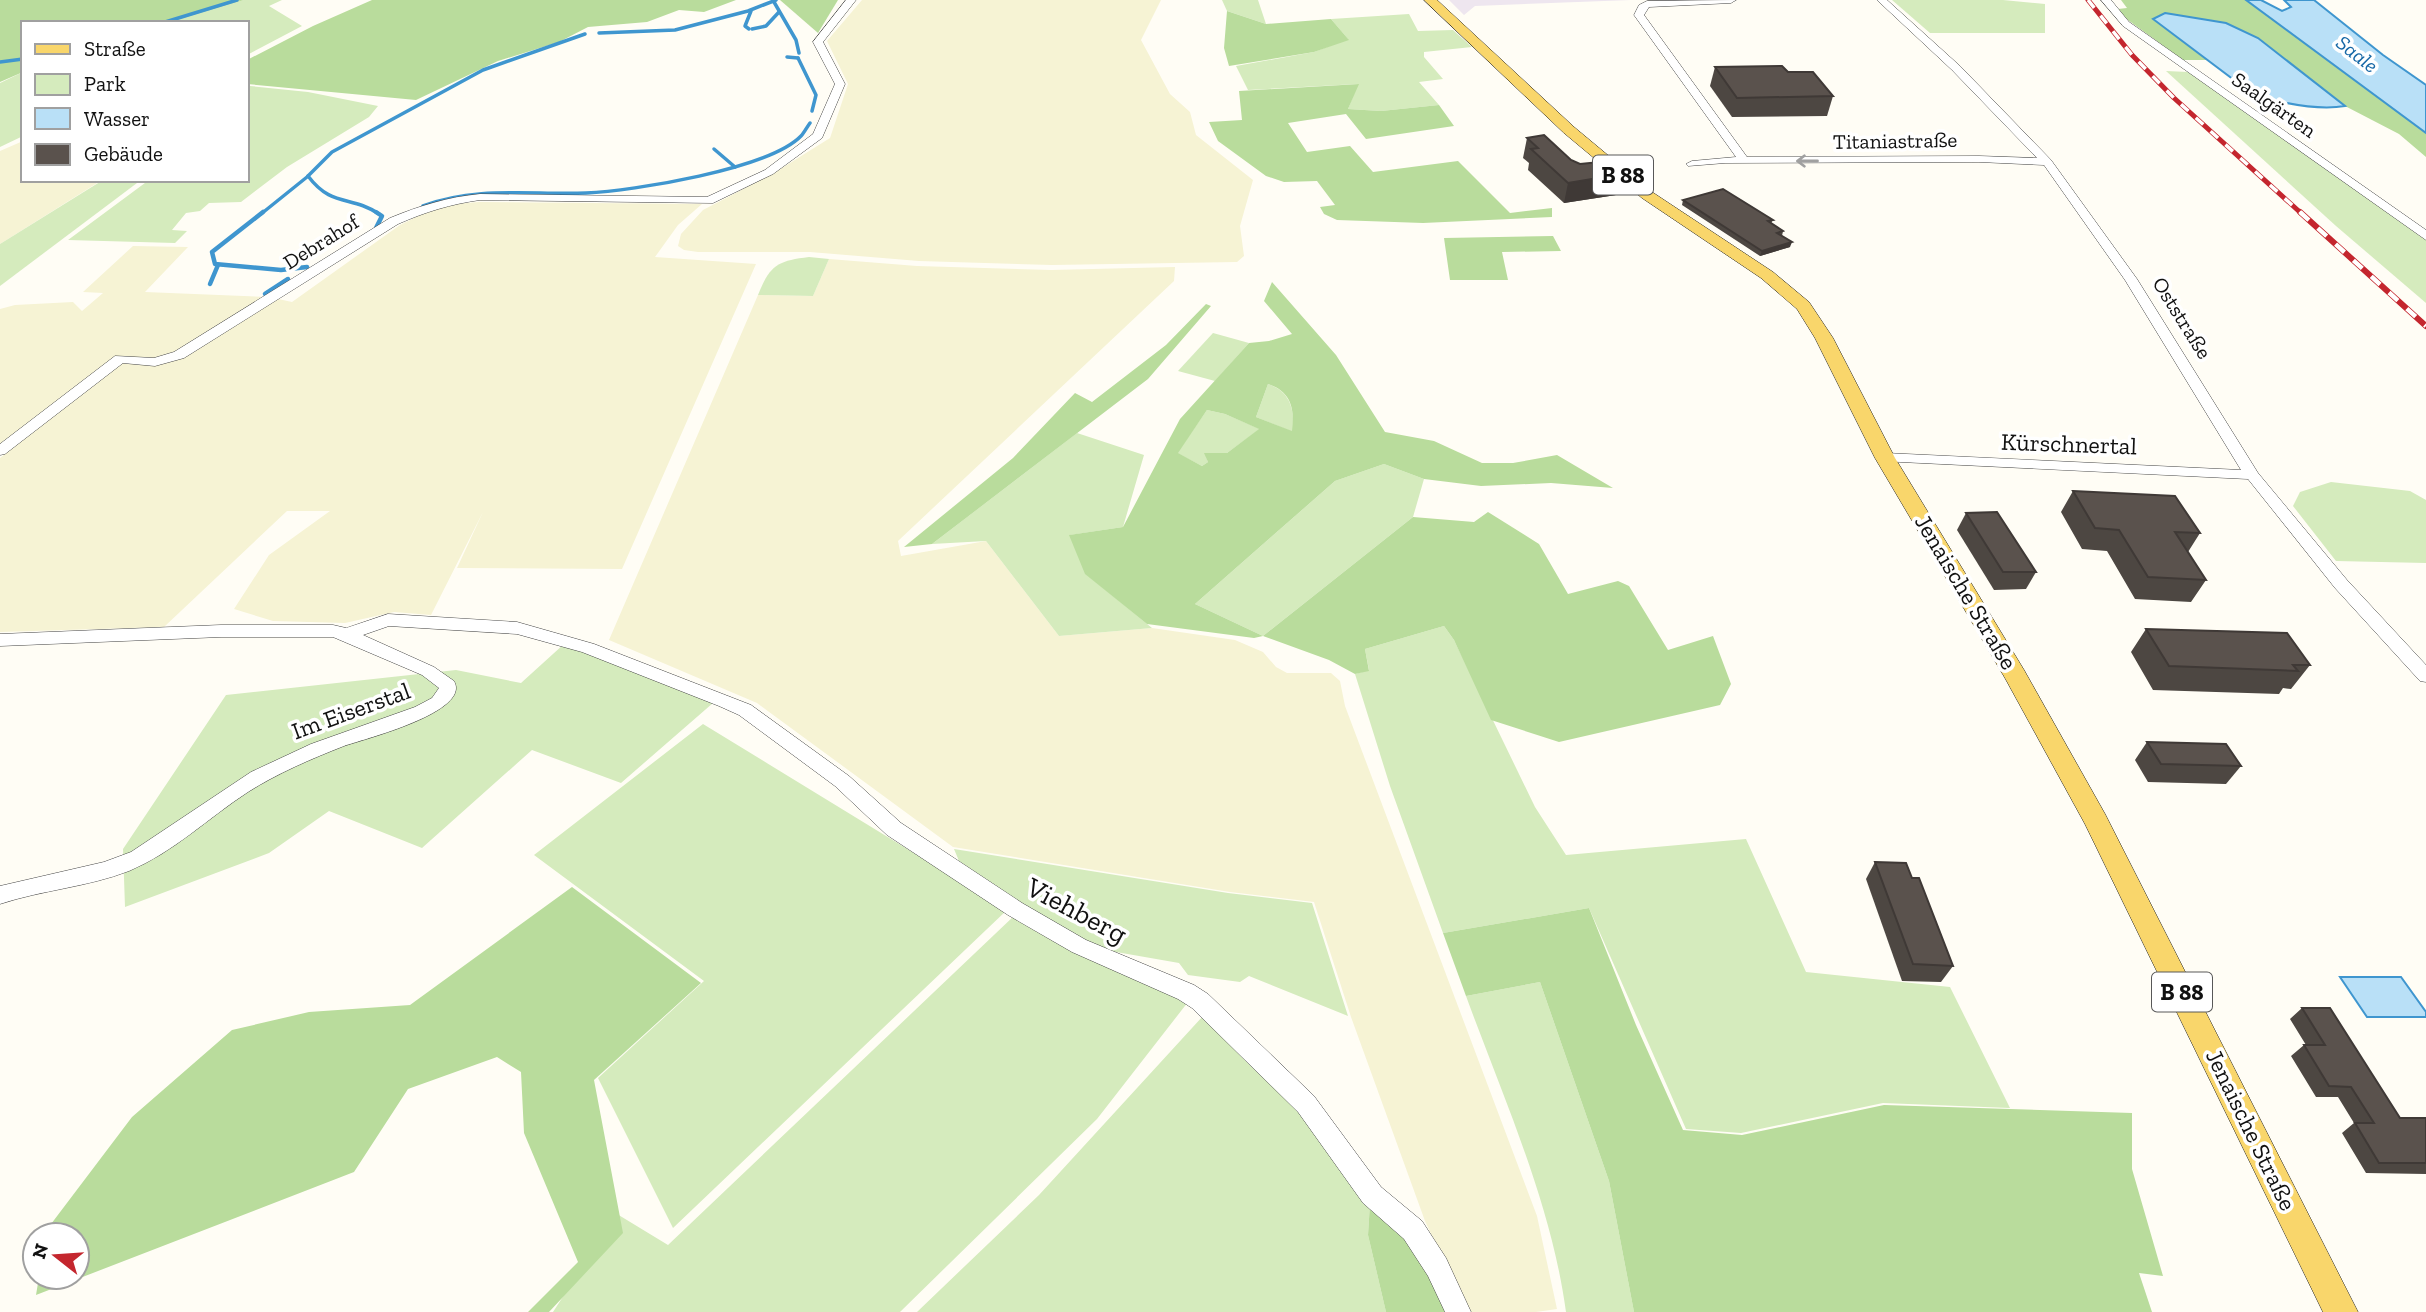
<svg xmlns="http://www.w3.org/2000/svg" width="2426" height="1312" viewBox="0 0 2426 1312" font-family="'Zilla Slab',serif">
<rect width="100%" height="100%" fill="#fffdf5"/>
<!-- industrial -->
<path fill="#eee6ef" d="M1449,0H1631L1475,6L1464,15Z"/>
<!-- farmland -->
<g fill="#f6f3d4">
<path d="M862,0H1161L1141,40L1170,94L1190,112L1196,135L1253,180L1240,226L1244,256L1237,262L1052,265L919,261L810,252H698L684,250L678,246L681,234L703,210L774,173L830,138L848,84L827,41Z"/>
<path d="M23,141V180H102L0,244V151Z"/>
<path d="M479,202L702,204L678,225L655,257L756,264L622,569L457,568L483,512L431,615L394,612L345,623L273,621L234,609L269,555L330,511H287L164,627L0,632V458L70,401L0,447V309L15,305L73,302L82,311L103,293L83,292L133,246L188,247L145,292L269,297L292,302L400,225L428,211L453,204Z"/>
<path d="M829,259L917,266L1051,270L1175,267L1174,281L898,541L901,556L986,541L1059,636L1152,628L1235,640L1263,652L1276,667L1287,673H1331L1340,681L1345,706L1537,1216L1557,1309L1536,1312H1467L1425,1221L1351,1017L1314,902L1230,892L953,847L757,703L609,640L758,295L813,296Z"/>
</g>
<!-- green -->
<g fill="#d5ebbd">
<path d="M244,0H282L269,6L302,26L247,55V23H168Z"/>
<path d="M1222,0H1258L1266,24L1227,11Z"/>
<path d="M1892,0H2003L2045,4V33H1930Z"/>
<path d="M1409,14L1418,31L1453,30L1472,47L1424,52V57L1443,79L1419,82L1439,105L1381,111L1348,109L1358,84L1248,90L1236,66L1314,52L1348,39L1331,19Z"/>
<path d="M2166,71L2188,72L2426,240V303L2336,226Z"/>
<path d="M23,72V136L0,147V83Z"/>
<path d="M250,86L308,92L378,106L369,117L287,167L241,202L209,203L200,211L186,213L172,230L187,231L175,243L68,240L149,180H247V88Z"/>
<path d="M103,180H141L0,286V244Z"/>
<path d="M809,257L829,259L813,296L758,295C770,265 777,261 809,257Z"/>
<path d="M1213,333L1249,343L1215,381L1178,371Z"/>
<path d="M1268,384C1291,392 1294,409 1293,432L1256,417Z"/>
<path d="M1207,410L1225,414L1260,429L1227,453H1205L1208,462L1202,466L1177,453Z"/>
<path d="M1077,433L1144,455L1123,527L1070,535L1086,574L1152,628L1059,636L986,541L932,544Z"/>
<path d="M1384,464L1424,479L1413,517L1263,636L1195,604L1335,481Z"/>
<path d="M2331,482L2410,491L2426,500V563L2336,561L2293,506L2300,492Z"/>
<path d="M1444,626L1454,640L1535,807L1566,855L1746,839L1806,972L1950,987L2010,1108L1883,1103L1741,1133L1686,1129L1589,908L1443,933L1390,786L1355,674L1369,670L1365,649Z"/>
<path d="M564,644L713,703L621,783L532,750L422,848L329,811L269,853L125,907L123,849L226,695L456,670L521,683Z"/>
<path d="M703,724L1007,910L673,1228L598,1078L704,981L534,855Z"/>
<path d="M954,849L1228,893L1312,903L1348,1016L1249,976L1240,982L1188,975L1179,963L1099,949L1034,912L959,861Z"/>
<path d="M1015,915L1188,1002L1097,1119L900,1312H553L617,1214L668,1245Z"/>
<path d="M1540,982L1609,1181L1634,1312H1566C1551,1202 1504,1100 1466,996Z"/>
<path d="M1203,1016L1304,1112L1370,1203L1368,1235L1386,1312H917L1039,1195Z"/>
</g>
<!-- forest -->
<g fill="#b9dc9c" fill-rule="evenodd">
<path d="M0,0H244L168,23H23V72L0,82Z"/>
<path d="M372,0H736L704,12L679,10L647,22L588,27L559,42L498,61L416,100L247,84V60L313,26Z"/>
<path d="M780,0H838L818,33Z"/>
<path d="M2121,0H2246L2426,133V157L2399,134L2345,106L2154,19L2208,60H2183L2121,15L2118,9L2127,8Z"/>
<path d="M1227,11L1266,24L1331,19L1349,40L1314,52L1229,66L1224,48Z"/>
<path d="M1359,84L1348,109L1381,111L1439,105L1454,126L1366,139L1346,114L1288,123L1307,152L1350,146L1373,172L1458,161L1510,213L1552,208V217L1423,223L1337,220L1324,214L1320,207L1335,205L1317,181L1284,182L1266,176L1218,141L1209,122L1242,120L1239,91Z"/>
<path d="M1553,236L1561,251L1502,252L1508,280H1450L1444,238Z"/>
<path d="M1272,282L1336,355L1385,432L1434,441L1482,463H1513L1557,455L1613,488L1551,483L1481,486L1424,479L1384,464L1335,481L1195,604L1263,636L1413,517L1474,522L1488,512L1539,544L1568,594L1618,581L1629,586L1668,650L1713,636L1731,684L1720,705L1559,742L1491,720L1454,640L1444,626L1365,649L1369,671L1355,674L1329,660L1263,636L1254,638L1147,624L1085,574L1069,535L1123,527L1180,419L1249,343L1269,341L1292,334L1264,301ZM1268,384C1291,391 1295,409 1292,431L1256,417ZM1207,410L1225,414L1259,429L1227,453H1204L1208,462L1202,466L1178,453Z"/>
<path d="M1206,304L1211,306L1148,379L932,544L904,547L1013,458L1075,393L1092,402L1166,345Z"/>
<path d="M572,887L701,983L594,1080L623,1233L549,1312H528L578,1262L524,1133L521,1072L497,1057L408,1089L354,1172L36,1295L39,1277H77V1235H45V1232L132,1117L232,1030L309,1012L410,1005Z"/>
<path d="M1589,908L1636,1025L1683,1130L1742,1135L1884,1105L2132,1113V1169L2163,1276L2139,1273L2152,1312H1634L1609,1181L1540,982L1466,996L1443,933Z"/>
<path d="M1370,1203L1425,1254L1448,1312H1386L1368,1235Z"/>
</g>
<!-- water -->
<g fill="#b9e0f7" stroke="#3f96cf" stroke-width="2">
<path d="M2246,0H2261L2282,11L2291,7L2284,0H2314L2383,55L2426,85V133Z"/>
<path d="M2165,13L2226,23L2258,38L2345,106C2317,111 2282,103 2254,95L2153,19Z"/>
<path d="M2340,977H2401L2426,1012V1017H2367Z"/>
</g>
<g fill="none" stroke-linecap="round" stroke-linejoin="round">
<!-- stream-far1 -->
<g stroke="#3f96cf" stroke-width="3.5">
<path d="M774,2L796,40L799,53"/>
<path d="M162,23L237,0"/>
<path d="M749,29L745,26L751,11"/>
<path d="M752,29L766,26L779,12"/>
<path d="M599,33L675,30L748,11L776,0"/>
<path d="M787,57L798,58"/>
<path d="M798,58L816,95L812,111"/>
<path d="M0,62L23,59"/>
<path d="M714,149L735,167"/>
<path d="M308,176C332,208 351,195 379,214"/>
<path d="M423,206C477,186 530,195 586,193C633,191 769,169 801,136C804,133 807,127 810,123"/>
<path d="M261,214L307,177L332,152L483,70L585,34"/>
</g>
<!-- stream -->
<g stroke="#3f96cf" stroke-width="4.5">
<path d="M263,212L212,252L215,264L281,270L307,267"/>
<path d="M376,212L382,216L376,228"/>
<path d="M210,284L218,265"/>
<path d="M265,294L288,279"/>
</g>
<!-- minor casing -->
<g stroke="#444" stroke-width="1">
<g id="minor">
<path d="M846,0H856L823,42L845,84L822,138L773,174L713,203L480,200C451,204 425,212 398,224L184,358L155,366L123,363L5,454L0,455V444L115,356L154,358L174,352L390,218C419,206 448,197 480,194L707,197L765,170L813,134L835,84L813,42Z"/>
<path d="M1736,0L1731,3L1649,7L1644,15L1747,157L1979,156L2037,158L1952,70L1877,0H1887L1960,66L2051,160L2137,279L2258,473L2347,580L2426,665V682L2420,681L2335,588L2248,479L1880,461L1878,458L1880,455L1885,453L2241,470L2125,280L2044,165L1979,162L1725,163L1688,166L1686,164L1692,161L1736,157L1634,15L1639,5L1647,1Z"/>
<path d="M2101,0H2111L2129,22L2426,230V240L2123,26Z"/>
<path d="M388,614L517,622L594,644L751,705L849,776L901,823L1022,903L1086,940L1194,985L1208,994L1314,1096L1381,1187L1422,1221L1446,1258L1471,1312H1445L1428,1276L1404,1239L1363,1203L1298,1112L1192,1008L1178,999L1072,952L1008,915L887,835L835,786L739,715L719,706L582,652L517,634L389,626L363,635L434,667L454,681C472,712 364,739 344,746C311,759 278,773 248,792C208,818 174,852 129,871C88,887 42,890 0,904V886L104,862L131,852L251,772L311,744L415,707L432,698L439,688L422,675L333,637H221L0,646V634L221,625H333L346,628Z"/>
</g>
</g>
<!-- major casing -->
<g stroke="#222" stroke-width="1">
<path id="major" d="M1424,0H1437L1574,127L1652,192L1773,272L1809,302L1833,338L1895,458L2024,670L2105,814L2358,1312H2323L2085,824L2005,678L1875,458L1815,338L1797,309L1761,278L1642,198L1564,133Z"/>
</g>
<!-- minor -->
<use href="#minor" fill="#fff" fill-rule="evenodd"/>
<!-- major -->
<use href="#major" fill="#f9d66b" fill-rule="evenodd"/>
<!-- rail-far1 casing -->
<g stroke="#c4262e" stroke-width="5">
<path id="rail-far1" d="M2088,0L2132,55L2174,98L2302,214"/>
</g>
<!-- rail casing -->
<g stroke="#c4262e" stroke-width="6">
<path id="rail" d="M2300,212L2426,326"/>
</g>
<!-- rail-far1 -->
<use href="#rail-far1" stroke="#fff" stroke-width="3.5" stroke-dasharray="10" stroke-linecap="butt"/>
<!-- rail -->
<use href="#rail" stroke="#fff" stroke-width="4.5" stroke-dasharray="12" stroke-linecap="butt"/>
</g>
<!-- wall -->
<g fill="#4d4742">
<path d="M1715,67L1788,72L1833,96L1827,116L1732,117L1710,86Z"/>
<path d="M1527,138L1571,160L1629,193L1564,203L1528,170L1529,163L1523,158Z"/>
<path d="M1683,200L1773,220L1771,223L1783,231L1782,236L1790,247L1760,256L1682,205Z"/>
<path d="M2073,491L2200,533L2188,552L2206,580L2191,602L2135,599L2107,551L2082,549L2061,512Z"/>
<path d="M1966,513L2036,572L2026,589L1994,590L1957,530Z"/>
<path d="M2146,629L2310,665L2291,689L2283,688L2279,694L2153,690L2131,652Z"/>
<path d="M2147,742L2241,766L2226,784L2148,782L2135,760Z"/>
<path d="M1875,862L1912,878L1953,966L1941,982L1902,981L1866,879Z"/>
<path d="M2302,1008L2400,1118H2426V1174L2366,1173L2342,1133L2354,1123L2338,1097H2316L2291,1056L2304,1045H2306L2290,1019Z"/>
</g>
<!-- shaded-wall -->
<g fill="#3f3936">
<path d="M1634,172L1629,193L1564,203L1568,183Z"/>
<path d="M1792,242L1790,247L1760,256L1762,251Z"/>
</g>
<!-- building -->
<g fill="#5a524d" stroke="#3f3936" stroke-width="2">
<path d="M1782,66L1788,72H1813L1833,96L1737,98L1715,67Z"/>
<path d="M1544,135L1571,160L1580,164L1620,160L1634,172L1568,183L1531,149L1538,148L1527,138Z"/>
<path d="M1723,189L1773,220L1768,221L1783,231L1777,233L1792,242L1762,251L1683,200Z"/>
<path d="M2073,491L2175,496L2200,533L2175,532L2206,580L2148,577L2119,530L2095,528Z"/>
<path d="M1997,512L2036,572H2003L1966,513Z"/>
<path d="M2146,629L2287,633L2310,665H2293L2298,671L2169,666Z"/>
<path d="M2147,742L2226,744L2241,766L2161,764Z"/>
<path d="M1875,862L1906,863L1912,878H1919L1953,966L1913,964Z"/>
<path d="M2302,1008H2330L2400,1118H2426V1163H2379L2355,1123H2374L2351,1087L2329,1086L2304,1045H2325Z"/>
</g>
<!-- one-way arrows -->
<defs><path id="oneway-shaft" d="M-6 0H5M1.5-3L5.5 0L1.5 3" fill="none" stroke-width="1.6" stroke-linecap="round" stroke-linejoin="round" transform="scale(1.75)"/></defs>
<use stroke="#a0a0a0" href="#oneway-shaft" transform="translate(1807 161) rotate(-180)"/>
<g text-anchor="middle" stroke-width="7" stroke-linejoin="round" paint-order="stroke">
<!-- far-water labels -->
<g font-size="21" font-style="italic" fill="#1768a6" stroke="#fff">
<text transform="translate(2357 54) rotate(38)" y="7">Saale</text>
</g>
<!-- far-street labels -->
<g font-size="21" fill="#111" stroke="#fff">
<text transform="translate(2274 105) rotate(35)" y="7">Saalgärten</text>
<text transform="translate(1895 141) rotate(-1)" y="7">Titaniastraße</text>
<text transform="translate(321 242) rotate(-32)" y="7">Debrahof</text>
<text transform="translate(2182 318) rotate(58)" y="7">Oststraße</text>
</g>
<!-- shield labels -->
<g fill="#fff" stroke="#585858" stroke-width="2">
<rect x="1593" y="155.5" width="60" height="39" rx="5"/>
<rect x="2152" y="972.5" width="60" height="39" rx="5"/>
</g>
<g font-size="23" font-weight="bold" fill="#111">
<text x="1623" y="183">B 88</text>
<text x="2182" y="1000">B 88</text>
</g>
<!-- street labels -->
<g font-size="24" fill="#111" stroke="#fff">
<text transform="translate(2069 444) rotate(2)" y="8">Kürschnertal</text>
<text transform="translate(1966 592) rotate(59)" y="8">Jenaische Straße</text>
<text transform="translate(351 711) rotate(-20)" y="8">Im Eiserstal</text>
<text transform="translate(2251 1130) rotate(64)" y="8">Jenaische Straße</text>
</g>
<!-- near-street labels -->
<g font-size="28" fill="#111" stroke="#fff">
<text transform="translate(1077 910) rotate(28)" y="10">Viehberg</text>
</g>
</g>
<!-- legend -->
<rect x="21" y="21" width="228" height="161" fill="#ffffff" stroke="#a0a0a0" stroke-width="2"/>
<rect x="35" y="44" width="35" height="10" fill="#f9d66b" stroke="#a0a0a0" stroke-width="2"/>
<text x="84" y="56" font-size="21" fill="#111111">Straße</text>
<rect x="35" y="74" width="35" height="21" fill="#d5ebbd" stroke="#a0a0a0" stroke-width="2"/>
<text x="84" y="91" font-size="21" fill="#111111">Park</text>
<rect x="35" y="108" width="35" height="21" fill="#b9e0f7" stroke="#a0a0a0" stroke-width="2"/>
<text x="84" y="126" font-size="21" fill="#111111">Wasser</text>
<rect x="35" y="144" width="35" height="21" fill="#5a524d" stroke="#a0a0a0" stroke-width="2"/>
<text x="84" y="161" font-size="21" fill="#111111">Gebäude</text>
<!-- north arrow -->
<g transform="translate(56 1256) rotate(287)"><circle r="33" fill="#ffffff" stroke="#a0a0a0" stroke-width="2"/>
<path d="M0-5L12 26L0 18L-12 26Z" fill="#c4262e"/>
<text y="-10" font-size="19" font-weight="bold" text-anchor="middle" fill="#111111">N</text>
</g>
</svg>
